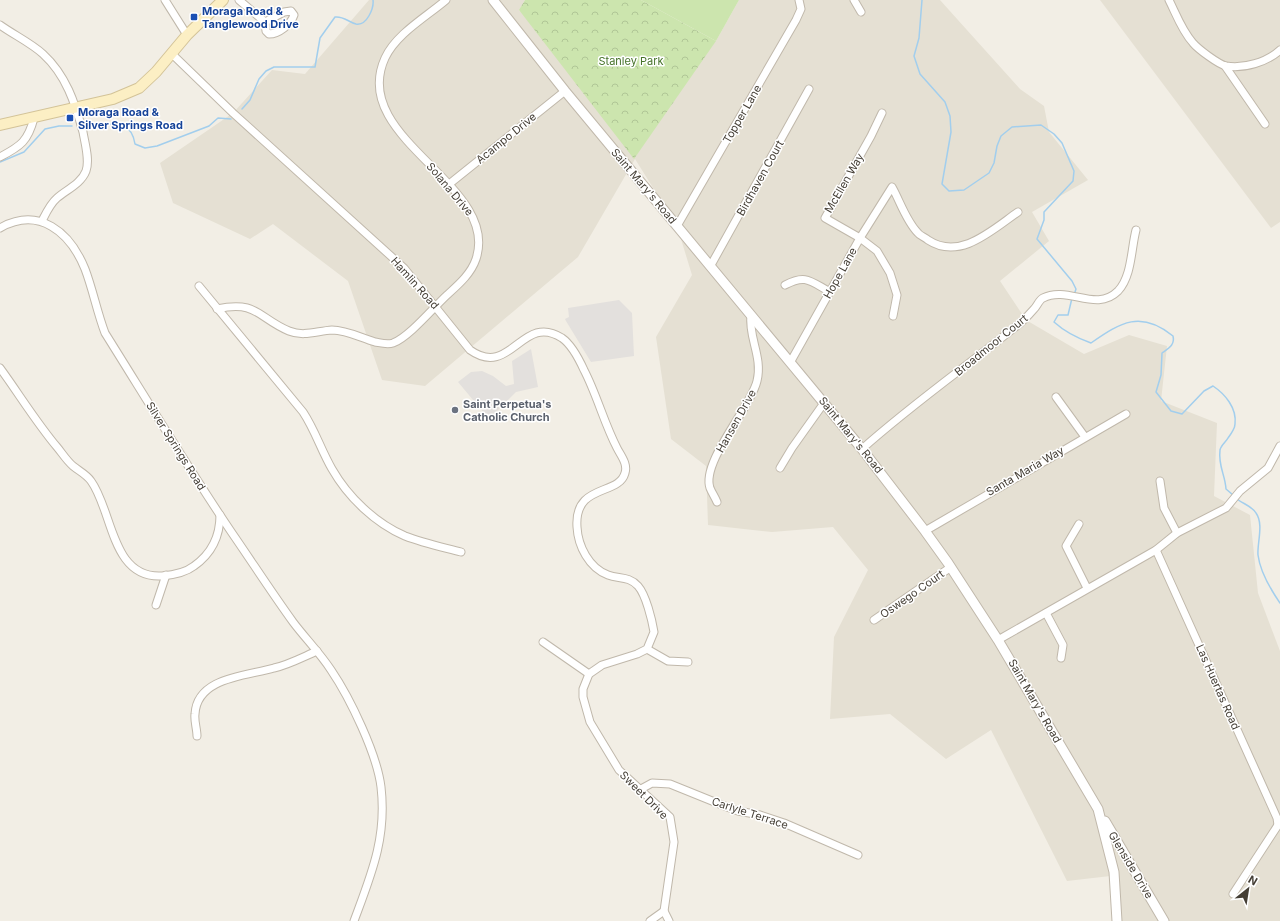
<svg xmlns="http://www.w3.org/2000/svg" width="1280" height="921" viewBox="0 0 1280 921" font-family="Inter,sans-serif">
<defs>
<pattern id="park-crowns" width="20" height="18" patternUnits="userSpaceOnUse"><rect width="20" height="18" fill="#cce5ae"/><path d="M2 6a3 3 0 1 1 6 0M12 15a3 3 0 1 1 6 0" fill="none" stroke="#b0c696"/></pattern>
</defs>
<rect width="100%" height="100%" fill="#f2eee5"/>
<!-- residential -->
<g fill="#e5e0d3">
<path d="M369,0H525L519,11L716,41L739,0H940L1020,89L1044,106L1049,132L1088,180L1032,212L1049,241L1000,281L1026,320L1084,354L1129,335L1167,346L1161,401L1217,423L1214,496L1250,515L1258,593L1280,651V921H1118L1119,875L1067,881L991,730L946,759L890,714L830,719L834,637L868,570L833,527L772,532L708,525L706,466L671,439L656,337L692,275L677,226L635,159L578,257L425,386L382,380L348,281L273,224L250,239L173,203L160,163L233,113L272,70L305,74Z"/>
<path d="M1100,0H1280V222L1271,228Z"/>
</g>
<!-- grass -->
<path fill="#cce5ae" d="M641,0H739L716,41Z"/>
<!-- park -->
<path fill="url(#park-crowns)" d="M525,0H641L716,41L634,159L519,10Z"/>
<!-- parking -->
<g fill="#e3e0dd">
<path d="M619,300L632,313L634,356L591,362L566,321L565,319L569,317L568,308Z"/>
<path d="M531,349L538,387L516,392L489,419L458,382L471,372L482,371L493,376L506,386L514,384L512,361Z"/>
</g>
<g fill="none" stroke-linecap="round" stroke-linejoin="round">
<!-- stream -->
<g stroke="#a2ceed" stroke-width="1.5">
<path d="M922,0L919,38L914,56L920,74L945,102L950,116L951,132L942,184L949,191L964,190L989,173L994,163L997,146L1001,136L1012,127L1041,125L1054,134L1062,143L1074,171L1073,181L1044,212V220L1037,239L1072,281L1076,289L1074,295"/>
<path d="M242,109L250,100L259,79L266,71L274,67H315L320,38L335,17C344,16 348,22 356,24C367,26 374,8 373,0"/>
<path d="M101,125C119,122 132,124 135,144L145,148L157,146L209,126L218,118L231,119"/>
<path d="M0,162L24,152L45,129L59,126H72"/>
<path d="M1072,298L1068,315H1058L1054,322C1065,332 1077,338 1091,343C1121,322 1141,310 1173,336C1175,345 1169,348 1162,353L1161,375L1156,392L1171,411L1182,414L1204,391L1213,386C1225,394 1237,408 1235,424C1235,428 1231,434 1228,438C1226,442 1221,445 1220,450C1218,466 1225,474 1226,489L1233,495"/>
<path d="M1237,499C1243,504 1252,506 1256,513C1264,524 1257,543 1258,555C1260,571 1271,590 1280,603"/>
</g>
<!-- minor casing -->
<g stroke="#c0b8ab" stroke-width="9">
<g id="minor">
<path d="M165,0L187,35"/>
<path d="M239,0L265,22L266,31L269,34C279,34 291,24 294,15L291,11L284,12L265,22"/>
<path d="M854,0L861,12"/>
<path d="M1169,0C1176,14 1182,31 1193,43C1198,49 1218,64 1226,66C1244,69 1267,62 1280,50"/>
<path d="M0,25C14,35 31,43 43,54C66,75 75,103 83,132C85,144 90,160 86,171C81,184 66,190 57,198C50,204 46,213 42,221"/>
<path d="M172,54L233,113L404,268L470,350C511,379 522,312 562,338C572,345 579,359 584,370C597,395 604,423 617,448C621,456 628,464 625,473C619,496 574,483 577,527C578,546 589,568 608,575C619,579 629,576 638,586C646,595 652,620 654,632L647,649L637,654L602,665L589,674L583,689V697L590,722L619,770L670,817L674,842L664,911L669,921"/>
<path d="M1225,66L1265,124"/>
<path d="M882,113L871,136L825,218L860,238L877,251L890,273L897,295L893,316"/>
<path d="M0,157C21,146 28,141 34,118"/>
<path d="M448,185L565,91"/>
<path d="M677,226L796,20L801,9L799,0"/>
<path d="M0,228C39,206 70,232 85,269C93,290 97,312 105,333C147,400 188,468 232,533C252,562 272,593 293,622C305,638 320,653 331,670C350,698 377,754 381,787C387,838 371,875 354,921"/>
<path d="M711,265L809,89"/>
<path d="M785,285C806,274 810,281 830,292"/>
<path d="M199,286L303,412C315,430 321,450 332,469C348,497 375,523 405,536C423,543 442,547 461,552"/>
<path d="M217,309C257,300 258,318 289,331C304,337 317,331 332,330C347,330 361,338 375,342C381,343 387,345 393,343C409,337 433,308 447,295C458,285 471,274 476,259C501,184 348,139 385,58C396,34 426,17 446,0"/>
<path d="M791,361L860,238L892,187C900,201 906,221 918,233C920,236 925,237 928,240C960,261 992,230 1018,212"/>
<path d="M0,368C19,394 36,422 57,447C62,453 67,461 73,466C79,471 86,474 91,481C113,511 111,579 162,576C173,575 185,573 194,566C211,554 220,536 220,515"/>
<path d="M1056,397L1085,437"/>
<path d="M862,449C910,406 964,368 1014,328C1021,323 1028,316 1034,309C1037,306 1039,300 1043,298C1068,285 1096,313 1118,291C1132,276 1131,249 1136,230"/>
<path d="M780,468L792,448L824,403"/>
<path d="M1160,481L1164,508L1177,533"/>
<path d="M717,502C715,497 712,493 710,488C701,462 751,407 757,381C763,357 748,337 751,315"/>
<path d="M1079,524L1066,546L1087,588"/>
<path d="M925,531L1126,414"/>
<path d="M1156,550L1277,818L1278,825"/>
<path d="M156,605L166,575"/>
<path d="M1046,613L1063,645L1061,658"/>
<path d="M874,620L951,567"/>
<path d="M998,640L1156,550L1177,533L1226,508L1240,491L1268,468L1280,446"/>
<path d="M543,642L589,674"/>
<path d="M647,649L668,661L688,662"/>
<path d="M197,736C197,729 194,721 195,714C197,677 247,676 274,668C288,665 303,657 317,651"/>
<path d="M641,789L652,783L670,784L722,805L738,811L760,815L784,823L858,855"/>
<path d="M1233,894L1280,822"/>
<path d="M650,921L664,911"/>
</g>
</g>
<!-- tertiary casing -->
<g stroke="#c0b8ab" stroke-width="11">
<g id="tertiary">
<path d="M493,0L565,91L862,449L925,531L948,563L998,640L1098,809L1114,872L1117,921"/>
<path d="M1105,821L1164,921"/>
</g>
</g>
<!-- secondary casing -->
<g stroke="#d3c398" stroke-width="12">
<path id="secondary" d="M0,125L113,99L139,88L156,72L187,35L223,0"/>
</g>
<!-- minor -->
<use href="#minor" stroke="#fff" stroke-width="7"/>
<!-- tertiary -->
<use href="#tertiary" stroke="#fff" stroke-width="9"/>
<!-- secondary -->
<use href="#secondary" stroke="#fcefc4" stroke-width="10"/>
</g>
<!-- markers -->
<g fill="#1a4fb4" stroke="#fff" stroke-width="1.5">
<rect x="190" y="13" width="8" height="8" rx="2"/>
<rect x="66" y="114" width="8" height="8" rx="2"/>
</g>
<circle fill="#6b7280" stroke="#fff" stroke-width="1.5" cx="455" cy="410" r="4"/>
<g text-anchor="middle" stroke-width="3" stroke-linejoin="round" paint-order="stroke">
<!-- transit labels -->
<g font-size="11" font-weight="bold" fill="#164399" stroke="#fff" text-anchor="start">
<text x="202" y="15">Moraga Road &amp;<tspan x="202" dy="13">Tanglewood Drive</tspan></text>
<text x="78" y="116">Moraga Road &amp;<tspan x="78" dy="13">Silver Springs Road</tspan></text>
</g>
<!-- park labels -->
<g font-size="11" fill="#46732a" stroke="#fff">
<text x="631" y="65">Stanley Park</text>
</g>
<!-- street labels -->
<g font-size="11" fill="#443e35" stroke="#fff">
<text transform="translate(742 114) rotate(-60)" y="4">Topper Lane</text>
<text transform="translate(506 138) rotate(-39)" y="4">Acampo Drive</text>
<text transform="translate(760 178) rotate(-61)" y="4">Birdhaven Court</text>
<text transform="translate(844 183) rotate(-60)" y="4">McEllen Way</text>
<text transform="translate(644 186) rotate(50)" y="4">Saint Mary's Road</text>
<text transform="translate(450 189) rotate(50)" y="4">Solana Drive</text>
<text transform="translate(840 273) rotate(-61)" y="4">Hope Lane</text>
<text transform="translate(415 283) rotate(48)" y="4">Hamlin Road</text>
<text transform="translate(991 345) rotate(-39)" y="4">Broadmoor Court</text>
<text transform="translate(736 421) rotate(-61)" y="4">Hansen Drive</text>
<text transform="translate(851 435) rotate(51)" y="4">Saint Mary's Road</text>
<text transform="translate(176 446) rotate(58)" y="4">Silver Springs Road</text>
<text transform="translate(1025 471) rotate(-30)" y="4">Santa Maria Way</text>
<text transform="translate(912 594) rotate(-35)" y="4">Oswego Court</text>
<text transform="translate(1218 687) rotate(66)" y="4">Las Huertas Road</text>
<text transform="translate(1035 701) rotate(60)" y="4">Saint Mary's Road</text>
<text transform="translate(644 795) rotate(45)" y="4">Sweet Drive</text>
<text transform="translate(750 813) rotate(18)" y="4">Carlyle Terrace</text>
<text transform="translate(1131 865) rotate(59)" y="4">Glenside Drive</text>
</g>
<!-- worship labels -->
<g font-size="11" font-weight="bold" fill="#5b616d" stroke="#fff" text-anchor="start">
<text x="463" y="408">Saint Perpetua's<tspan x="463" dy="13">Catholic Church</tspan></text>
</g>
</g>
<!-- north arrow -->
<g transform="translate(1248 889) rotate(30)" stroke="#ffffff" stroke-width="3" paint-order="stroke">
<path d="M0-3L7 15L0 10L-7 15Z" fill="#443e35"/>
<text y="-6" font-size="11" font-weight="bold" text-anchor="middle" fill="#443e35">N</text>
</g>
</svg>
